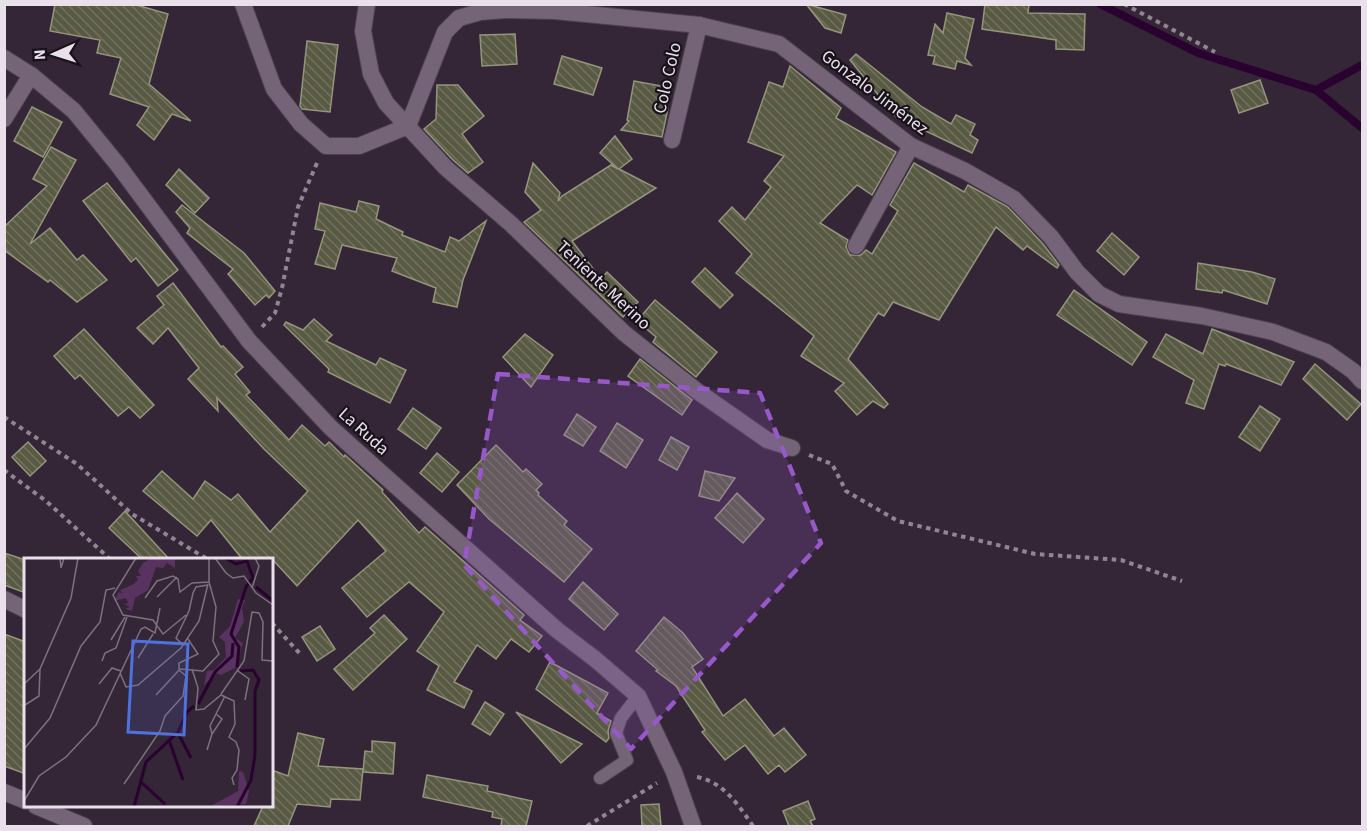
<svg xmlns="http://www.w3.org/2000/svg" width="1367" height="831" viewBox="0 0 1367 831" font-family="'Source Sans 3',sans-serif">
<defs>
<pattern id="building-back-hatch" width="6" height="6" patternUnits="userSpaceOnUse" patternTransform="scale(1.5)"><rect width="6" height="6" fill="#595a43"/><path d="M-1 5l2 2M0 0l6 6M5-1l2 2" fill="none" stroke="#71715e"/></pattern>
</defs>
<rect width="100%" height="100%" fill="#352637"/>
<g fill="none" stroke-linecap="round" stroke-linejoin="round">
<!-- stream -->
<g stroke="#29022f" stroke-width="8">
<path d="M1100,4L1198,53L1316,90L1362,128"/>
<path d="M1316,90L1362,65"/>
</g>
</g>
<!-- building -->
<g fill="url(#building-back-hatch)" stroke="#94957c" stroke-width="1.5">
<path d="M55,4H133L168,14L149,84L191,121L172,114L154,140L137,125L149,107L110,94L121,58L97,53L100,40L50,31Z"/>
<path d="M806,4L846,15L841,33L825,28Z"/>
<path d="M985,4H1029L1028,13L1085,14L1084,50L1056,49V40L982,29Z"/>
<path d="M947,13L974,19L965,58L971,65L957,61L955,69L933,64L935,56L928,55L935,24L943,33Z"/>
<path d="M515,34L517,64L482,66L480,35Z"/>
<path d="M307,41L338,45L330,112L302,109L300,106Z"/>
<path d="M856,54L922,107L951,124L956,115L975,124L970,135L978,140L972,153L896,117L850,60Z"/>
<path d="M562,56L602,68L593,95L554,84Z"/>
<path d="M790,66L841,108L836,118L896,152L872,195L857,185L820,223L848,240L846,247L850,255H861L866,250L872,254L898,211L890,205L914,163L964,192L968,185L1008,207L1043,244L1059,265L1057,268L1027,246L1023,250L996,227L939,320L893,302L884,316L878,313L848,359L888,404L884,408L873,401L857,415L835,391L844,383L801,356L814,336L736,273L752,254L719,221L732,207L745,220L771,187L764,181L784,156L748,142L769,82L783,87Z"/>
<path d="M1260,80L1268,103L1239,113L1231,90Z"/>
<path d="M634,81L667,87L663,107L668,108L662,137L621,130L629,121L627,120Z"/>
<path d="M437,85H458L484,116L462,134L483,162L468,173L453,160L424,129L436,119Z"/>
<path d="M32,107L62,122L43,157L14,141Z"/>
<path d="M615,136L632,159L619,169L656,188L572,241L601,279L607,272L638,302L623,317L524,222L541,210L525,192L533,163L560,193L558,201L562,196L611,165L618,169L600,153Z"/>
<path d="M51,147L76,160L30,244L50,228L77,260L83,255L107,280L77,302L50,280L48,282L4,250V227L47,186L33,179Z"/>
<path d="M179,169L209,198L195,213L166,185Z"/>
<path d="M107,183L178,270L158,286L136,258L131,262L83,201Z"/>
<path d="M359,201L379,206L376,219L403,232L402,235L445,252L450,237L459,241L486,221L463,280L457,307L433,302L436,288L392,271L397,258L342,245L335,269L315,264L325,231L315,229L320,203L356,212Z"/>
<path d="M182,205L244,253L275,291L269,298L266,295L255,305L228,274L233,269L187,233L190,228L176,212Z"/>
<path d="M1112,233L1139,257L1124,275L1097,251Z"/>
<path d="M1198,263L1252,272L1275,279L1267,304L1223,290L1222,293L1196,289Z"/>
<path d="M705,268L733,295L720,308L692,282Z"/>
<path d="M173,283L221,347L223,346L243,367L235,374L250,392L246,395L289,440L302,425L325,446L329,442L344,457L345,455L383,490L382,492L419,533L425,527L524,615L520,620L542,636L529,652L511,639L496,659L477,645L454,682L472,691L464,708L427,690L439,666L417,651L444,612L409,582L367,617L342,588L386,551L358,520L297,586L273,560H243L211,520L197,536L143,491L162,471L193,499L205,481L231,500L238,494L270,532L308,491L264,449L217,398L218,411L188,379L199,368L168,328L153,344L137,328L164,305L157,296Z"/>
<path d="M1074,290L1147,342L1132,365L1057,315Z"/>
<path d="M655,300L717,352L696,377L653,342L656,337L637,321Z"/>
<path d="M314,319L332,335L326,341L376,365L380,358L406,370L390,403L328,372L329,369L284,325L286,322L303,330Z"/>
<path d="M84,329L154,405L140,418L129,407L118,416L80,375L75,379L54,356Z"/>
<path d="M1212,329L1294,362L1281,385L1226,364L1225,366L1219,364L1204,409L1186,403L1194,380L1153,357L1166,334L1203,354Z"/>
<path d="M525,334L553,355L531,387L503,357Z"/>
<path d="M640,359L692,400L682,415L628,376Z"/>
<path d="M1315,364L1361,404L1347,420L1303,379Z"/>
<path d="M1260,406L1280,419L1260,451L1239,437Z"/>
<path d="M413,408L441,428L426,449L398,429Z"/>
<path d="M577,414L596,427L583,446L564,435Z"/>
<path d="M617,423L643,440L626,468L600,451Z"/>
<path d="M671,437L689,447L677,470L659,460Z"/>
<path d="M28,442L46,461L30,476L12,457Z"/>
<path d="M496,445L523,472L526,469L542,484L536,490L539,493L538,495L567,521L564,525L592,549L564,582L489,519L457,485Z"/>
<path d="M437,453L459,472L442,492L420,473Z"/>
<path d="M705,471L735,478L719,501L699,496Z"/>
<path d="M737,493L764,519L743,543L715,518Z"/>
<path d="M125,511L170,560H143L109,528Z"/>
<path d="M4,553L26,560V593L4,585Z"/>
<path d="M583,582L618,614L604,630L569,599Z"/>
<path d="M384,615L407,639L353,690L334,669L375,633L370,628Z"/>
<path d="M664,617L683,633L703,659L692,667L723,716L745,699L774,736L784,728L806,755L785,772L779,765L768,774L745,745L725,760L702,732L705,730L676,686L656,671L658,670L636,651Z"/>
<path d="M320,626L335,649L317,661L302,637Z"/>
<path d="M4,634L26,642V774L4,766Z"/>
<path d="M550,662L608,693L597,713L611,721L608,731L609,738L606,742L536,689Z"/>
<path d="M485,702L504,714L490,735L472,724Z"/>
<path d="M516,712L582,744L561,763Z"/>
<path d="M298,733L324,739L318,766L363,769L360,800L331,799L330,807L297,804L288,826H254L263,806H272V770L288,776Z"/>
<path d="M372,741L395,743L393,774L363,772L365,751L372,752Z"/>
<path d="M427,775L488,786L487,791L532,801L526,826H501L502,819L492,817L493,812L423,797Z"/>
<path d="M808,801L815,819L810,821L813,826H789L783,811Z"/>
<path d="M659,804L661,826H642L641,805Z"/>
</g>
<g fill="none" stroke-linecap="round" stroke-linejoin="round">
<!-- service casing -->
<g stroke="#4d414f" stroke-width="14">
<path id="service" d="M600,778L627,760L616,733L621,718L638,696"/>
</g>
<!-- minor casing -->
<g stroke="#4d414f" stroke-width="18">
<g id="minor">
<path d="M243,4L274,89L301,124L326,146H359L408,126"/>
<path d="M367,4L363,31L371,74L386,103L446,168L511,224L624,333L697,391L767,440L792,448"/>
<path d="M4,58L31,75L74,111L118,165L249,341L331,428L557,630L595,659L638,696L674,772L693,826"/>
<path d="M4,119L31,75"/>
<path d="M408,126L445,32L459,18L480,12L505,10L555,11L699,25L779,44L911,146L965,171L1014,199L1051,237L1077,272L1099,294L1119,304L1202,316L1273,332L1326,352L1353,371L1362,381"/>
<path d="M672,140L699,25"/>
<path d="M856,246L911,146"/>
<path d="M4,599L26,610"/>
<path d="M4,792L26,801"/>
<path d="M36,806L84,826"/>
</g>
</g>
<!-- path -->
<g stroke="#918593" stroke-width="4" stroke-dasharray="4.5 4.5" stroke-linecap="butt">
<path d="M1124,4L1215,52"/>
<path d="M262,327L275,313L282,288L298,207L317,163"/>
<path d="M4,417L77,464L132,514L209,560"/>
<path d="M809,455L832,464L846,491L898,521L1035,554L1121,560L1182,581"/>
<path d="M4,470L46,501L111,560"/>
<path d="M272,623L302,656"/>
<path d="M697,777C724,782 739,806 753,826"/>
<path d="M587,826L657,783"/>
</g>
<!-- service -->
<use href="#service" stroke="#756477" stroke-width="12"/>
<!-- minor -->
<use href="#minor" stroke="#756477" stroke-width="16"/>
</g>
<!-- marked area -->
<path fill="#9759ca" fill-opacity="0.2" stroke="#9759ca" stroke-width="4.5" stroke-dasharray="12 8" stroke-linejoin="round" d="M498,374L760,393L821,543L631,749L464,565Z"/>
<g text-anchor="middle" stroke-width="4.5" stroke-linejoin="round" paint-order="stroke">
<!-- street labels -->
<g font-size="18" fill="#eae0ec" stroke="#18121a">
<text transform="translate(667 78) rotate(-77)" y="6">Colo Colo</text>
<text transform="translate(875 92) rotate(37)" y="6">Gonzalo Jiménez</text>
<text transform="translate(604 285) rotate(43)" y="6">Teniente Merino</text>
<text transform="translate(364 431) rotate(42)" y="6">La Ruda</text>
</g>
</g>
<!-- overview -->
<g transform="translate(24 558)">
<rect width="249" height="249" fill="#352637"/>
<path d="M151,0V10L143,5L139,10L132,9L124,32L111,40L108,53L101,51L106,49L100,46L104,45L102,40L90,43L95,34L99,36L96,32L108,27L114,22L112,18H117L114,13L119,5L126,1ZM214,41L221,42L218,50L220,64L211,80L219,85L211,110L197,117L192,115L180,127L183,113L190,112L202,99L201,84L195,79L206,68ZM215,213L219,214L225,233L222,246L185,249L214,233Z" fill="#59335f"/>
<path fill="none" stroke="#29022f" stroke-width="3" d="M201,0L212,6L223,3L229,20L222,29L207,76L215,89L213,109M232,29L249,43M174,146L191,114L208,98L209,85M154,175L167,200M145,182L159,222M116,223L141,246M110,249L122,204L154,174L163,154L170,148M213,249L227,222L231,197V133L235,122L229,112L216,113"/>
<path fill="none" stroke="#7d707f" stroke-width="1.5" d="M36,0L37,10L40,0M112,0L89,37L99,57L129,62L139,76L162,57M191,0L202,15L209,20L220,18L232,35L249,47M228,30L235,8L231,0M133,39L153,19M121,40L133,23L149,18L154,21L156,34L168,25L185,24M87,82L101,59M159,87L152,80L165,53L169,35L172,29L184,27M114,100L129,76M78,103L81,95L92,90L103,59M168,111L174,130L172,152L180,151L197,137L210,143L211,166L205,179L212,184L215,192L213,212L208,220L210,227M155,112V105L174,96L164,81M214,113L225,121L221,142M96,115L102,129L114,127L157,90L175,63L184,26M0,126L16,111M75,126L88,110L97,113M197,136L220,103L228,54L235,55L239,64L238,102L249,103M132,137L156,111L179,113L195,96L189,83L192,49L185,24V0M1,147L15,138L16,111L47,40L54,0M188,176L198,161L192,156M0,191L26,160L57,88L76,64L82,32L91,30M183,192L188,176L186,168L201,138M100,226L136,173L141,158L159,138L162,118L155,112M0,243L15,218L42,199L72,167L117,71L121,69L131,75L136,50"/>
<path fill="#5072dd" fill-opacity="0.15" stroke="#5072dd" stroke-width="3" d="M109,83L164,86L160,177L104,174Z"/>
<rect width="249" height="249" fill="none" stroke="#eae0ec" stroke-width="3"/>
</g>
<!-- border -->
<rect width="1367" height="831" fill="none" stroke="#eae0ec" stroke-width="12"/>
<!-- north arrow -->
<g transform="translate(54 54) rotate(267)" stroke="#18121a" stroke-width="4.5" paint-order="stroke">
<path d="M0-4.5L10 22L0 15L-10 22Z" fill="#eae0ec"/>
<text y="-9" font-size="16" font-weight="bold" text-anchor="middle" fill="#eae0ec">N</text>
</g>
</svg>
